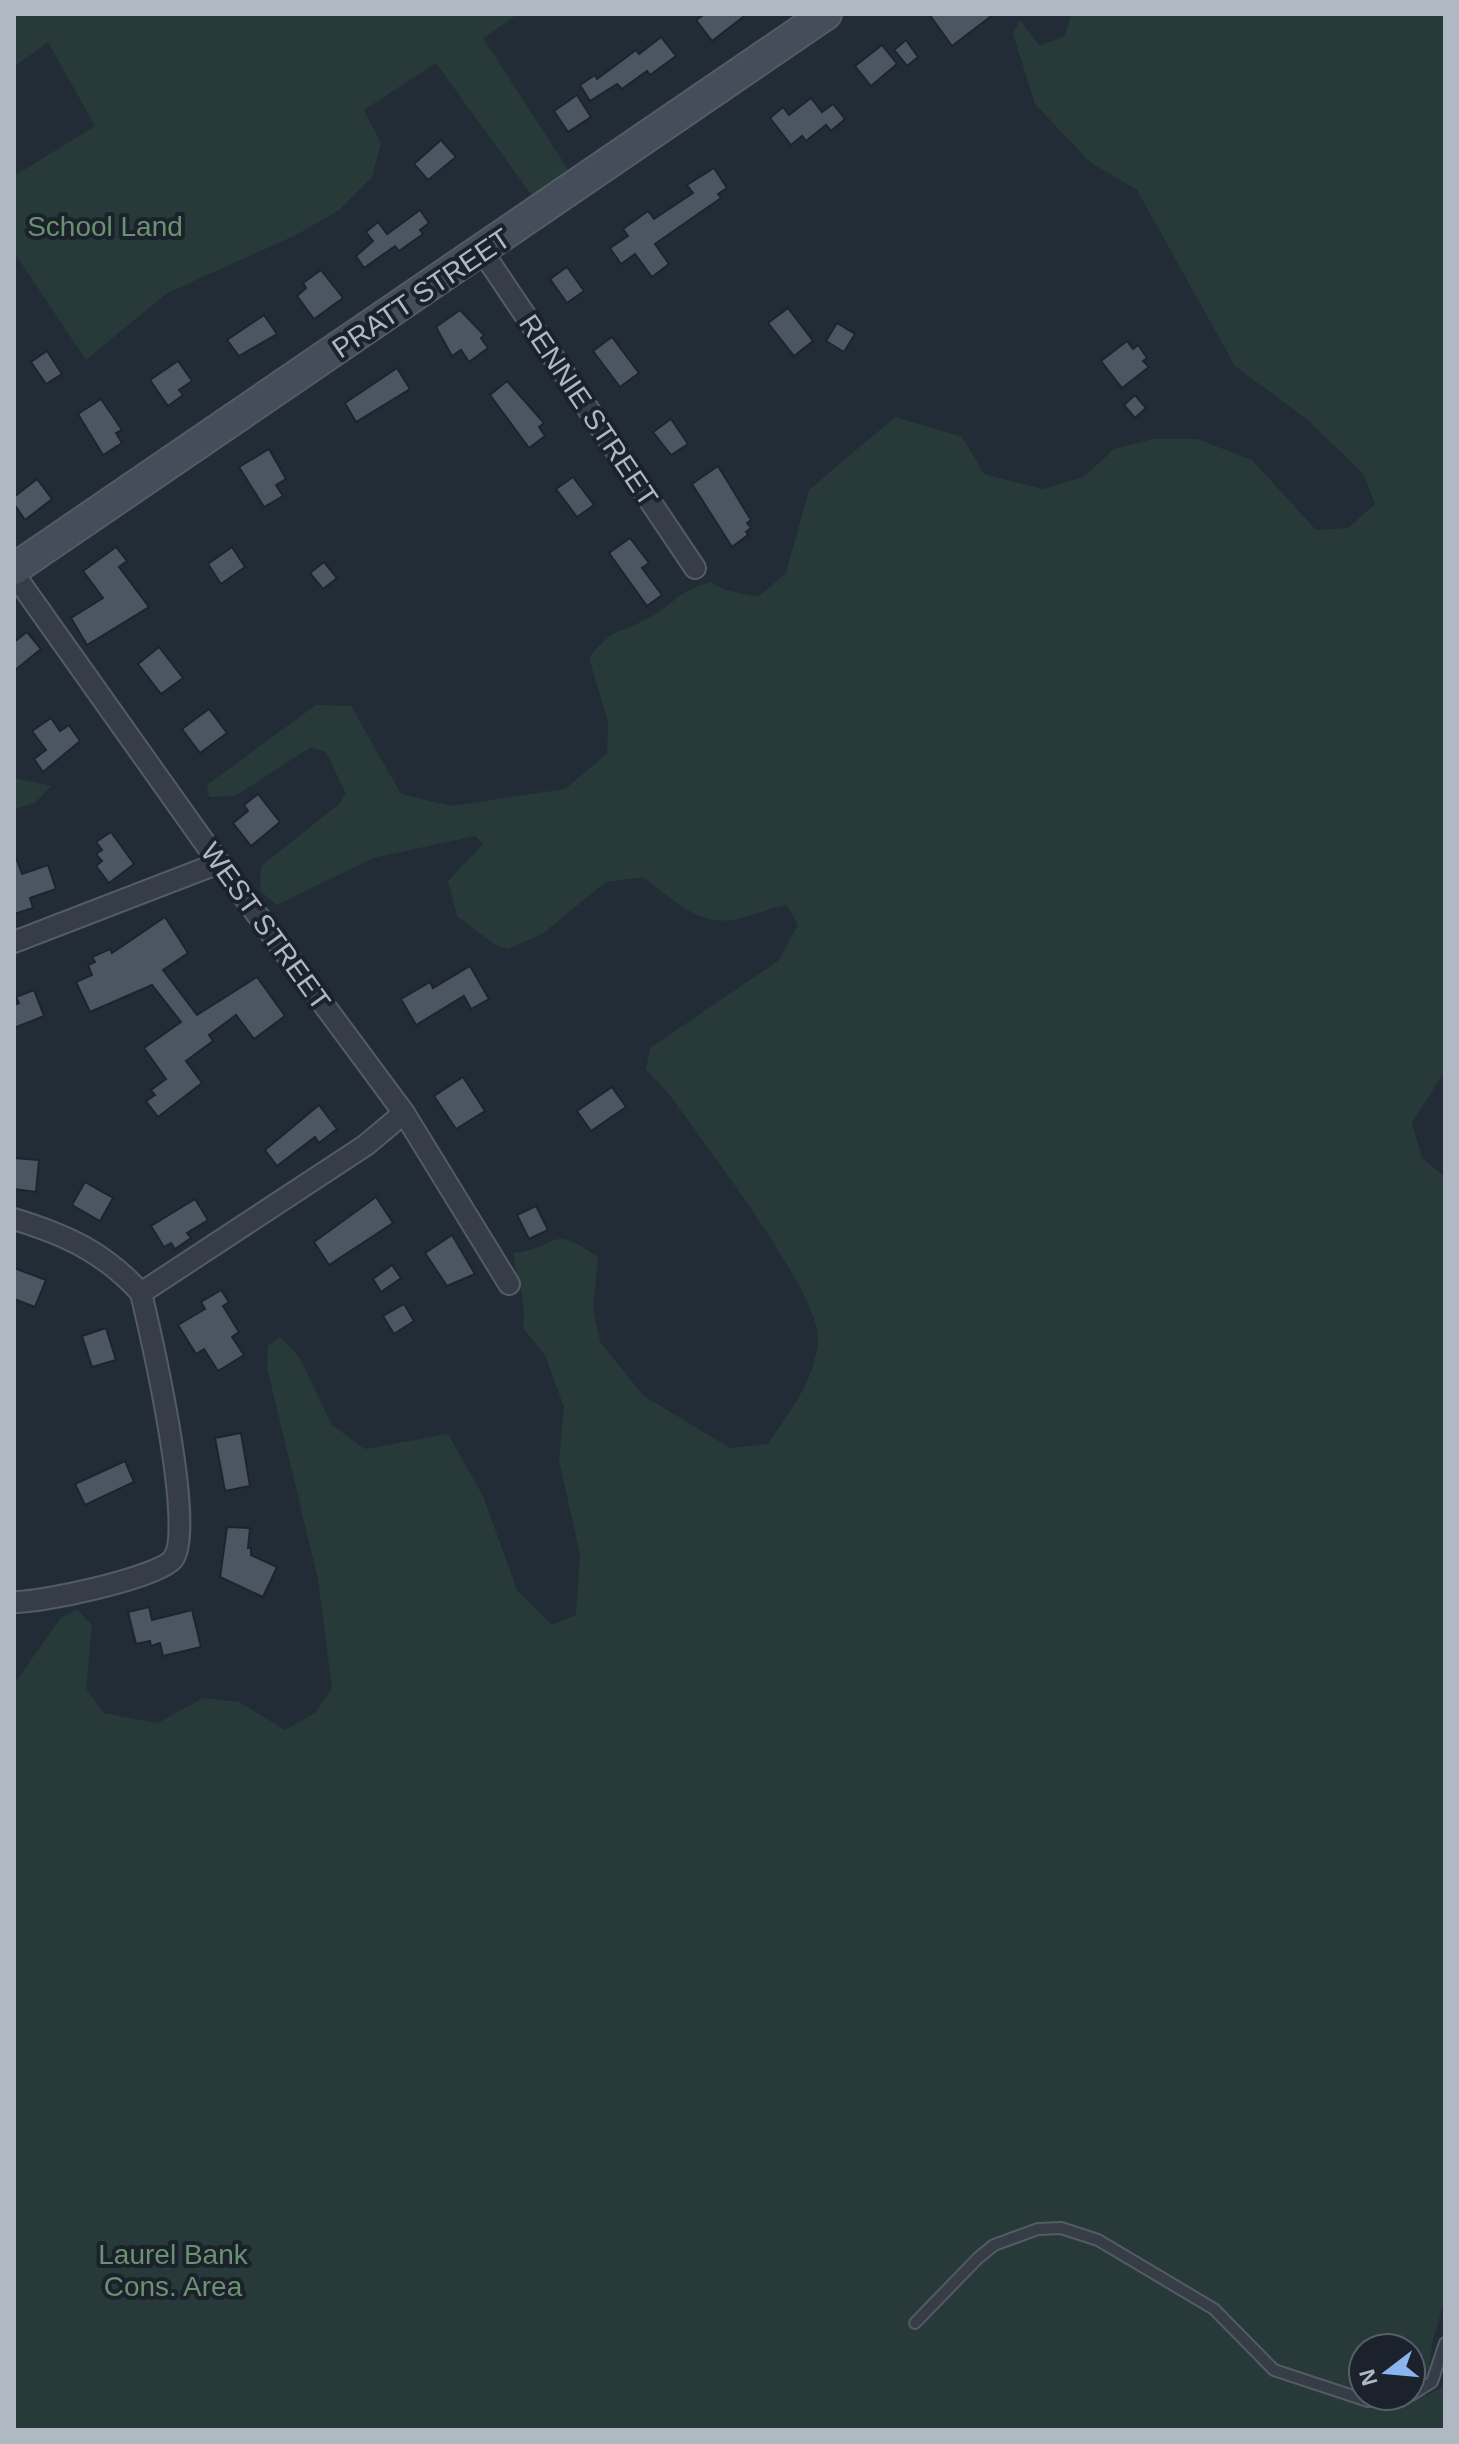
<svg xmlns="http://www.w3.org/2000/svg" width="1459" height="2444" viewBox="0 0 1459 2444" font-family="Arial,sans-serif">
<rect width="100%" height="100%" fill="#222c36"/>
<!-- green -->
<g fill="#273a39" fill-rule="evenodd">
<path d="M14,14H518L483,38L571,174L533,197L436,63L364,110L381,143L372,177L339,210L296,235L167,293L86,360L14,252V176L95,126L48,42L14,67Z"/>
<path d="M1071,14H1445V1071L1412,1122L1422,1158L1445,1177V2299L1433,2339L1425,2397L1445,2385V2430H14V1684L60,1619L77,1609L92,1625L86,1688L103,1713L158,1723L203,1698L239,1702L285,1730L316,1712L332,1688L318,1579L267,1368L268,1346L280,1337L299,1357L332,1425L365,1449L448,1434L483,1496L517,1590L552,1625L576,1615L580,1554L559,1460L564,1407L545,1355L523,1328C527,1297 516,1283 514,1253C563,1246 548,1223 598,1257L593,1308L600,1342L644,1396L730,1448L768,1444C790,1411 814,1382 818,1341C823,1297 702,1141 672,1098L646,1069L650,1048L778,961L798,925L787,905C768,908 751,917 732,920C696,925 669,896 643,877L606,882L542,934L508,949L495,945L457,916L448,881L483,844L475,836L373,858L277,905L260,891L261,866L338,805L346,794L326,752L311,747L235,796L209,797L207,785L316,705L351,706L401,794L451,806L565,789L607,754L608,722L589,658C615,625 618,635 651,617C677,602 677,591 711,582L725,590L758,597L786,573L809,490L895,417L962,437L984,474L1042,489L1084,477L1114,449L1153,439H1197L1252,460L1316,530L1348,528L1375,504L1364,475L1309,421L1235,366L1137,190L1090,162L1035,104L1013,34L1020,20L1040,46L1065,36ZM1363,2348H1411V2396H1363Z"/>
<path d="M14,778L51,786L35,803L14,809Z"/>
</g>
<!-- building -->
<g fill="#4b5662" stroke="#1d242d" stroke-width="2">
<path d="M705,14H747L712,41L696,20Z"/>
<path d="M929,14H994L952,46Z"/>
<path d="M661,37L676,56L650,75L647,71L622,89L617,84L590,101L580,85L595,75L597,79L636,50L639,54Z"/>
<path d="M906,40L918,57L907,66L894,50Z"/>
<path d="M882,45L897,64L871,86L855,66Z"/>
<path d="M577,95L591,117L568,132L554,111Z"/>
<path d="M811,98L822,112L833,104L845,119L831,131L826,125L806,141L802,136L791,145L770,118L783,107L789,115Z"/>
<path d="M441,140L456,157L428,180L414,164Z"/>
<path d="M714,168L727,188L718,194L721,198L655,244L669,264L652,277L635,254L621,264L610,248L628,236L623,229L648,211L654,219L693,193L687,185Z"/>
<path d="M420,210L429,223L420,230L423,234L399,251L395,246L364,268L356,256L373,241L366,232L378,222L387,234Z"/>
<path d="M567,267L584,291L567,303L550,279Z"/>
<path d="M321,270L343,298L314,319L297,296L306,288L303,283Z"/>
<path d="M788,308L813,341L794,356L768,323Z"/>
<path d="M460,310L484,335L481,338L488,348L469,362L461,350L452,356L436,327Z"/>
<path d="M264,315L277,334L239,356L227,340Z"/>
<path d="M837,323L855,334L844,352L826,341Z"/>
<path d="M612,337L639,373L620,387L593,351Z"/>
<path d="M1127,341L1133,349L1138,345L1147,358L1143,361L1149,367L1122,388L1101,361Z"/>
<path d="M47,351L62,374L46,384L31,362Z"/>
<path d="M178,361L192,381L179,390L183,395L168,406L150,380Z"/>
<path d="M397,368L410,389L356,422L345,403Z"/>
<path d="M507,381L544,423L539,427L545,436L529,448L490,395Z"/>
<path d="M1135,395L1146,408L1135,418L1124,405Z"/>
<path d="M101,399L122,430L116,433L122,443L103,455L78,414Z"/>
<path d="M671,419L688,444L671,455L653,432Z"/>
<path d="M269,449L286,479L276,485L283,496L264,507L239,467Z"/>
<path d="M718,466L751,520L747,523L751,528L746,532L748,535L732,547L692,484Z"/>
<path d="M573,477L594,505L577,517L556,489Z"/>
<path d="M37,479L52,499L25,520L14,504V497Z"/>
<path d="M630,538L649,563L642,568L662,595L647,606L609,553Z"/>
<path d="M116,547L127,561L119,567L149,607L87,645L71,618L103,598L83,571Z"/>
<path d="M232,547L245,567L221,584L208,564Z"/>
<path d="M324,562L337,578L323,589L310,573Z"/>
<path d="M27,632L41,649L14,671V642Z"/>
<path d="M159,647L183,678L161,694L138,664Z"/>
<path d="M209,709L227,733L200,753L182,729Z"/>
<path d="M51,718L60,731L69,725L80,741L43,772L34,759L46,750L32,731Z"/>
<path d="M258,794L280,822L251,846L233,823L248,811L244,805Z"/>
<path d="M111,832L134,864L109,883L96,866L102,861L96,854L102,850L96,842Z"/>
<path d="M17,860L22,874L48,865L56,889L30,898L33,908L14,914V861Z"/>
<path d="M165,917L188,953L163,970L197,1015L257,977L285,1016L254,1039L236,1015L209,1035L213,1041L186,1061L202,1083L158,1117L146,1101L155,1095L151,1090L166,1079L144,1048L181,1022L152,985L90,1012L76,982L92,975L88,965L95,962L92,957L110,949L112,953Z"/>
<path d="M470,966L489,999L471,1009L464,996L416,1025L401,999L430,982L433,988Z"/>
<path d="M34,990L44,1016L14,1028V1005L19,1003L16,997Z"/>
<path d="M463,1077L485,1111L456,1129L434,1096Z"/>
<path d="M612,1087L626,1107L591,1131L577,1111Z"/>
<path d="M319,1105L337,1129L319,1143L315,1137L277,1166L265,1150Z"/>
<path d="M14,1158L39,1160L36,1192L14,1189Z"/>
<path d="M85,1182L113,1198L100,1221L72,1205Z"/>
<path d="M376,1197L393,1223L329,1265L314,1242Z"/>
<path d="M195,1199L208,1220L187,1233L191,1238L175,1249L171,1243L164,1247L151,1226Z"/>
<path d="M536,1206L548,1230L529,1239L517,1215Z"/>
<path d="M452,1235L475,1274L447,1286L425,1253Z"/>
<path d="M392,1265L401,1278L381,1292L373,1279Z"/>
<path d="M14,1268L46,1280L35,1307L14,1299Z"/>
<path d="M221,1290L229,1302L223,1306L239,1332L232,1337L244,1355L218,1371L204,1349L196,1354L178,1325L205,1309L201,1302Z"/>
<path d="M404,1304L414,1321L394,1334L383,1316Z"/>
<path d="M106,1328L116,1360L92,1367L82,1336Z"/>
<path d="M241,1433L250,1486L225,1491L215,1438Z"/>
<path d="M125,1461L134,1482L85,1505L75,1484Z"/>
<path d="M227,1527L250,1528L248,1548H251V1555L277,1567L263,1597L220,1577Z"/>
<path d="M149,1607L152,1620L192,1610L201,1647L163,1656L160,1643L151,1646L150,1641L136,1644L128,1612Z"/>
</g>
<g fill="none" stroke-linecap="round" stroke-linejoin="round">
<!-- lane casing -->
<g stroke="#535b64" stroke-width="14">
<g id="lane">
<path d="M915,2323L978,2258L994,2245L1038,2229L1061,2228L1098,2240L1214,2309L1274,2370L1368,2401L1406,2396"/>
<path d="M1411,2395L1432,2382L1445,2343"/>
</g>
</g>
<!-- street casing -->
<g stroke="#535b64" stroke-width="24">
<g id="street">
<path d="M482,251L695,568"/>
<path d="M14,574L219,863L404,1113L509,1284"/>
<path d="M14,942L219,863"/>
<path d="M14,1219C66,1235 104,1252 141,1293L366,1145L404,1113"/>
<path d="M14,1602C39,1603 158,1578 173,1559C196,1529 151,1335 141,1293"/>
</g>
</g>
<!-- secondary casing -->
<g stroke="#535b64" stroke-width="34">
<path id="secondary" d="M14,569L826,14"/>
</g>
<!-- lane -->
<use href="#lane" stroke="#363d47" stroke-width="10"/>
<!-- street -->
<use href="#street" stroke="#363d47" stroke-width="20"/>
<!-- secondary -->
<use href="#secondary" stroke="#444d59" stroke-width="30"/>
</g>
<g text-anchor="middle" stroke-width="8" stroke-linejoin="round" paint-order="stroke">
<!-- park labels -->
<g font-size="28" fill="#6a9171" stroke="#1b222b">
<text x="105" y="236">School Land</text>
<text x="173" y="2264">Laurel Bank<tspan x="173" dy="32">Cons. Area</tspan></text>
</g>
<!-- street labels -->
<g font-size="28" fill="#b0b8c3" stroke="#1b222b">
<text transform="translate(421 293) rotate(-34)" y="10">PRATT STREET</text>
<text transform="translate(589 410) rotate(56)" y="10">RENNIE STREET</text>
<text transform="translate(266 926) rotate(54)" y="10">WEST STREET</text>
</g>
</g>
<!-- border -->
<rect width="1459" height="2444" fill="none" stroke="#b0b8c3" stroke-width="32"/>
<!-- north arrow -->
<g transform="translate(1387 2372) rotate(254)"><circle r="38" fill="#1b222b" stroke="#575e68" stroke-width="2"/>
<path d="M0-6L14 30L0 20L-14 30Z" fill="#8bb5ee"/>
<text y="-12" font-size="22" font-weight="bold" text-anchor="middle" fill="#b0b8c3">N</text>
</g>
</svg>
